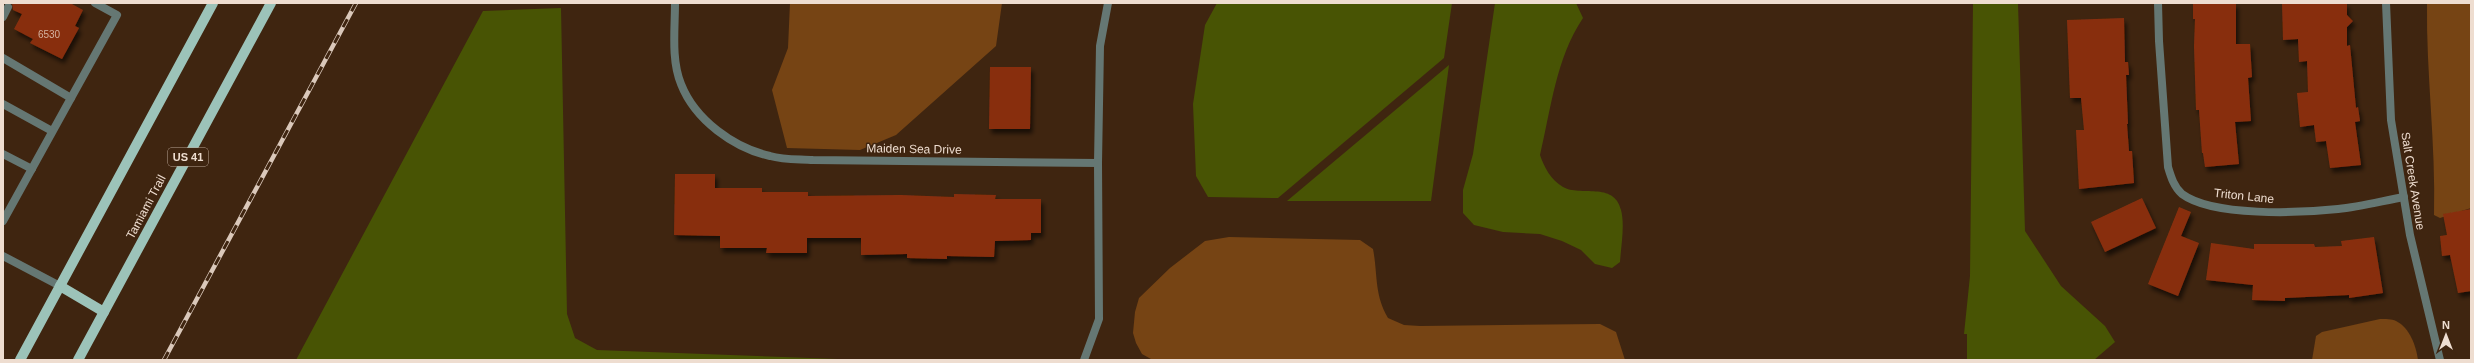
<svg xmlns="http://www.w3.org/2000/svg" width="2474" height="363" viewBox="0 0 2474 363" font-family="Arial,sans-serif">
<defs>
<filter id="shadow"><feDropShadow dx="2.5" dy="4.5" stdDeviation="2" flood-color="#0009"/></filter>
</defs>
<rect width="100%" height="100%" fill="#3f2510"/>
<!-- green -->
<g fill="#764414">
<path d="M790,3H1002L996,46L896,135L860,150L787,148L772,90L788,48Z"/>
<path d="M2427,3H2471V208L2440,218L2434,215C2436,144 2426,74 2427,3Z"/>
<path d="M1229,237L1360,240L1373,249C1378,275 1374,294 1388,318L1404,325L1420,326L1600,324L1616,332L1625,360H1172L1151,359L1142,354L1136,343L1133,333L1135,312L1139,298L1170,268L1205,241Z"/>
<path d="M2380,319C2385,319 2392,319 2396,321C2410,328 2416,346 2418,360H2312L2316,336L2322,332Z"/>
</g>
<!-- water -->
<g fill="#485404">
<path d="M1217,3H1452L1444,58L1278,198L1208,197L1196,176L1193,104L1205,25Z"/>
<path d="M1495,3H1576L1583,18C1556,58 1551,109 1540,155C1544,167 1551,180 1563,187C1580,197 1614,181 1621,210C1625,225 1621,246 1620,262L1612,268L1595,264L1581,250L1562,241L1540,234L1503,232L1474,225L1463,213V190L1473,154Z"/>
<path d="M1973,3H2018L2025,231L2061,286L2105,326L2115,342L2094,360H1967V334H1964L1970,276Z"/>
<path d="M561,8L567,314L575,338L597,350L866,360H296L483,11Z"/>
<path d="M1449,65L1431,201H1287Z"/>
</g>
<!-- building -->
<g fill="#882f0e" filter="url(#shadow)">
<path d="M12,3H70L83,10L75,26L79,28L62,59L30,43L33,39L14,29L22,14L13,10Z"/>
<path d="M2193,3H2236V44H2250L2252,77L2248,78L2251,121L2235,122L2239,164L2205,167L2203,153H2202L2199,110H2196L2194,46L2195,19H2193Z"/>
<path d="M2282,3H2347V15L2353,21L2347,27V46L2350,45L2356,108L2358,107L2360,121L2355,122L2361,165L2330,168L2326,141L2316,142L2314,125L2300,127L2297,93L2308,92L2307,61L2299,62L2298,39L2283,40Z"/>
<path d="M2124,18L2125,62H2128L2129,75H2126L2128,124H2127L2129,151H2132L2134,183L2079,189L2076,130H2084L2081,98H2070L2067,20Z"/>
<path d="M990,67H1031L1030,129H989Z"/>
<path d="M675,174H715V188H762V192H808V196L901,195L954,197V194L996,195L995,199H1041V233H1031V240L995,241L994,257L947,256V259L907,258V254L861,255V238H807V253H766L767,248H720V236L674,235Z"/>
<path d="M2142,198L2156,228L2105,252L2091,222Z"/>
<path d="M2179,207L2191,212L2181,236L2199,243L2178,296L2148,284Z"/>
<path d="M2471,209V291L2458,293L2450,255L2442,256L2440,236L2447,235L2443,214Z"/>
<path d="M2374,237L2383,293L2349,298V295L2285,298V301L2252,300L2253,285L2206,280L2211,243L2254,249V244H2314L2315,247L2342,246L2341,241Z"/>
</g>
<g fill="none" stroke-linecap="round" stroke-linejoin="round">
<!-- lane -->
<g stroke="#657773" stroke-width="8">
<path d="M3,17L8,7"/>
<path d="M3,58L71,98L3,221"/>
<path d="M71,98L117,15L95,3"/>
<path d="M3,104L52,131"/>
<path d="M3,154L32,169"/>
<path d="M3,256L60,286"/>
</g>
<!-- street -->
<g stroke="#657773" stroke-width="8">
<path d="M675,3C675,29 671,60 681,84C695,120 734,148 770,156C784,160 799,159 813,160L1098,163L1100,46L1108,3"/>
<path d="M2158,3L2159,41L2168,167C2171,177 2174,187 2182,194C2213,217 2300,213 2338,209C2360,207 2382,201 2404,197"/>
<path d="M2386,3L2391,120L2410,235L2440,360"/>
<path d="M1084,360L1099,319L1098,163"/>
</g>
<!-- primary -->
<g stroke="#9cc3b9" stroke-width="10">
<path d="M60,286L104,312"/>
<path d="M20,360L213,3"/>
<path d="M78,360L271,3"/>
</g>
<!-- rail casing -->
<g stroke="#dac8ba" stroke-width="4.5">
<path id="rail" d="M164,360L356,3"/>
</g>
<!-- rail -->
<use href="#rail" stroke="#3f2510" stroke-width="3" stroke-dasharray="9" stroke-linecap="butt"/>
</g>
<g text-anchor="middle" stroke-width="3" stroke-linejoin="round" paint-order="stroke">
<!-- number labels -->
<g font-size="10" fill="#d4b2a0">
<text x="49" y="38">6530</text>
</g>
<!-- shield labels -->
<rect fill="#3f2510" stroke="#baa696" stroke-width="1" x="168" y="148" width="40" height="18" rx="3"/>
<g font-size="11" font-weight="bold" fill="#eeddd0">
<text x="188" y="161">US 41</text>
</g>
<!-- street labels -->
<g font-size="12" fill="#eeddd0" stroke="#3f2510">
<text transform="translate(914 149) rotate(1)" y="4">Maiden Sea Drive</text>
<text transform="translate(2413 181) rotate(81)" y="4">Salt Creek Avenue</text>
<text transform="translate(2244 196) rotate(6)" y="4">Triton Lane</text>
<text transform="translate(146 207) rotate(-62)" y="4">Tamiami Trail</text>
</g>
</g>
<!-- border -->
<rect width="2474" height="363" fill="none" stroke="#eeddd0" stroke-width="8"/>
<!-- north arrow -->
<g transform="translate(2446 335)" stroke="#3f2510" stroke-width="3" paint-order="stroke">
<path d="M0-3L7 15L0 10L-7 15Z" fill="#eeddd0"/>
<text y="-6" font-size="11" font-weight="bold" text-anchor="middle" fill="#eeddd0">N</text>
</g>
</svg>
